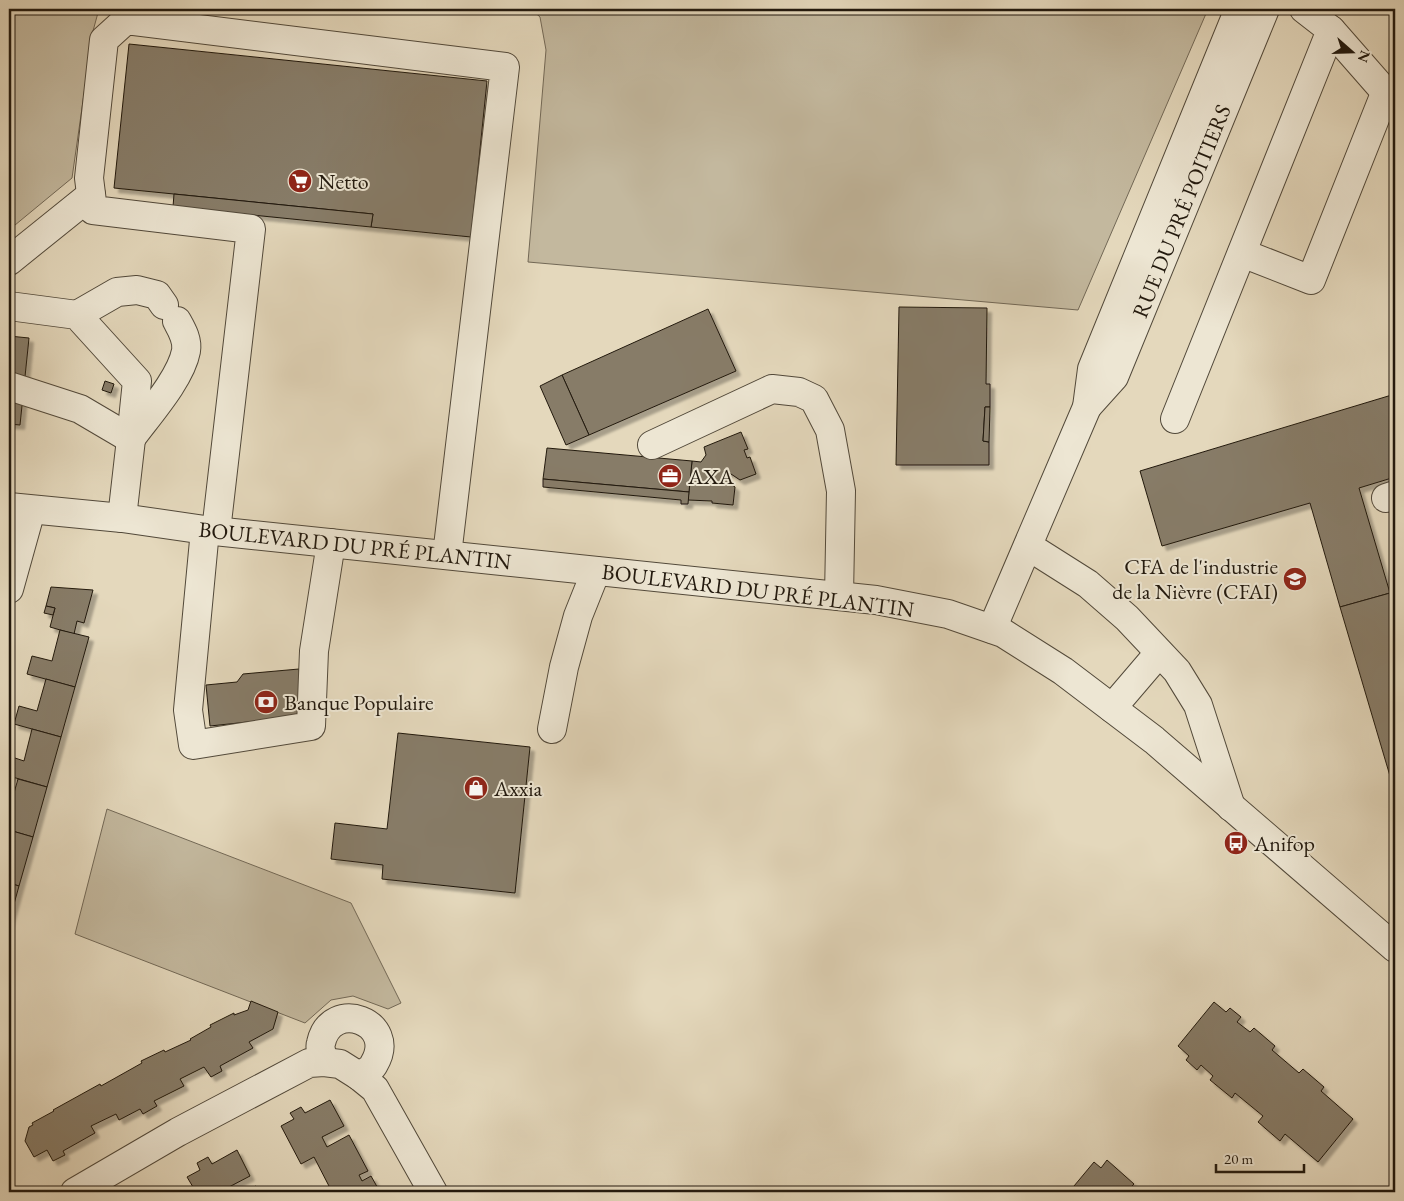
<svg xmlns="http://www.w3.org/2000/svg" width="1404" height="1201" viewBox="0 0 1404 1201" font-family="'EB Garamond',serif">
<defs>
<filter id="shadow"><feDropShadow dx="4.5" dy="4.5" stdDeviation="1" flood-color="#0004"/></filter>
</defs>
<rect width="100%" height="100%" fill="#e4d8bc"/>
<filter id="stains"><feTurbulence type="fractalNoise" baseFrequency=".004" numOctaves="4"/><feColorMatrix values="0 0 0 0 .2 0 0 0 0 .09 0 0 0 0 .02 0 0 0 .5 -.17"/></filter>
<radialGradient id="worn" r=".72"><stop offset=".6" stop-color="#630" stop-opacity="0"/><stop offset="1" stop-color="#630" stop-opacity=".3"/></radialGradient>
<!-- green -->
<g fill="#c3b89e" stroke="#726856">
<path d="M9,9H99L93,31L72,178L9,230Z"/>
<path d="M531,9H1208L1078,310L528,262L546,50L540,17Z"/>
<path d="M107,809L351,903L401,1003L388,1009L353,996L331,1000L305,1023L75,934Z"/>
</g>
<!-- building -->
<g fill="#877c68" stroke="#22190e" filter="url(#shadow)">
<path d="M129,44L487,81L471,237L371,227L373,214L114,188Z"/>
<path d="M174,194L373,214L371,227L173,207Z"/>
<path d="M899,307L987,308L986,384H990V407H985L983,441L989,442V465H896Z"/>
<path d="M708,309L736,371L589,435L562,375Z"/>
<path d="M9,336L29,338L20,425L9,424Z"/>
<path d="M562,375L589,435L566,445L540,386Z"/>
<path d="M105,381L114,384L111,393L102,390Z"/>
<path d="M1395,394V477L1359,488L1390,593L1340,607L1310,503L1162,546L1140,471Z"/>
<path d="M985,407H990L989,442L983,441Z"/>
<path d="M741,432L748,449L744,450L747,458L750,457L756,474L740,480L728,472L723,478L735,487L733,505L712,503V501L688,500L692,461L701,462L706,455L704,447Z"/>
<path d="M547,448L692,461L689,492L543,479Z"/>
<path d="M543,479L689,492L688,504H681V500L543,487Z"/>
<path d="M51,587L93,590L84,623L77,621L74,634L50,627L55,608L46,606Z"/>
<path d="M1390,593L1395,608V774L1390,776L1340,607Z"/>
<path d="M46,606L55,608L53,615L44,613Z"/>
<path d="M60,630L89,637L75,687L27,674L32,656L52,661Z"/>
<path d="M299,669L304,716L210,726L206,685L237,682L243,674Z"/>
<path d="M46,679L75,687L61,737L14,724L19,706L37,711Z"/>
<path d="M32,729L61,737L47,787L9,776V756L24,761Z"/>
<path d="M398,733L530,747L515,893L382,879L383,865L331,859L335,823L387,829Z"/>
<path d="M18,779L47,787L33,837L9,830V810Z"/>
<path d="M9,830L33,837L19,886L9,883Z"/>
<path d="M9,883L19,886L9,922Z"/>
<path d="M251,1001L278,1012L273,1029L249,1042L253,1048L220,1066L222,1071L211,1077L204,1067L180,1079L184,1086L154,1101L157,1106L143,1114L140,1109L119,1120L116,1114L91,1126L95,1133L63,1151L65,1155L53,1161L47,1150L34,1157L25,1141L29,1127L33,1125L32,1123L54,1111L53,1110L100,1084L101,1086L142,1063L141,1061L164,1050L165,1052L191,1040L190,1039L211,1027L210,1025L234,1013V1015L248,1010Z"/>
<path d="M1214,1002L1226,1012L1230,1008L1241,1017L1237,1022L1250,1032L1254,1028L1275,1046L1272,1050L1299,1073L1303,1069L1324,1087L1321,1091L1353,1119L1318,1162L1285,1134L1280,1141L1258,1122L1263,1116L1235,1093L1232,1098L1210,1080L1213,1076L1201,1065L1197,1070L1186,1060L1189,1056L1178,1046Z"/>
<path d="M330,1100L344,1126L322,1137L327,1147L349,1135L368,1171L359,1175L362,1181L371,1176L380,1192H322L330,1188L314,1157L301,1164L281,1126L294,1119L290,1113L301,1107L305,1113Z"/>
<path d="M237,1150L250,1176L229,1187L231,1192H196L187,1177L200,1170L197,1163L208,1157L212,1164Z"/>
<path d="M1107,1160L1134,1184L1132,1186L1139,1192H1069L1094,1162L1101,1168Z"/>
<path d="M256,1186L259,1192H243Z"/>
</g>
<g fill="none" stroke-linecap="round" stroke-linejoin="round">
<!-- minor casing -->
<g stroke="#52493a" stroke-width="30">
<g id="minor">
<path d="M1331,30L1395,103"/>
<path d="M1242,253L1311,280L1386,91"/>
<path d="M9,261L91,195"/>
<path d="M9,306L77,315L137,381L131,439"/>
<path d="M77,315L117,292L137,290L157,295L164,305"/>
<path d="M9,386L80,409L131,439L122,518"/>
<path d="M1087,407L1114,377L1265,9"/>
<path d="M1175,419L1331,30L1304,9"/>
<path d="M132,437C149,414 181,378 186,351C188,340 182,330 177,321"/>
<path d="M652,445L772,389L799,392L814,399L830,430L841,491L839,596"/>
<path d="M1386,498L1395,495"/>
<path d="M9,507L122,518L205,530L876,600L948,614L1003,633L1063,671L1154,740L1395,948"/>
<path d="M205,530L188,710L193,745L311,726L314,651L331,543"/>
<path d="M216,531L251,229L93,210L89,178L104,40L126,20L505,67L447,555"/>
<path d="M1028,546L1088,584L1127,618L1177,671L1198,705L1231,807"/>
<path d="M9,589L31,510"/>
<path d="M992,629L1087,407L1092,369L1239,9"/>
<path d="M1112,708L1159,653"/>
<path d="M552,729L564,667L578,616L596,571"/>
<path d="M324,1062C323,1056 319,1048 321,1043C331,997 399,1022 374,1064C372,1069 364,1073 359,1076"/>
<path d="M75,1192L178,1132L309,1063L324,1062L340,1064L359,1076L375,1089L433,1192"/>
</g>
</g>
<!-- minor -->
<use href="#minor" stroke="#ede6d3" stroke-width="28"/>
</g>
<!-- icons -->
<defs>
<g id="supermarket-disc" transform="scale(1.25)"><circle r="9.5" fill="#8f2418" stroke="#ede6d3"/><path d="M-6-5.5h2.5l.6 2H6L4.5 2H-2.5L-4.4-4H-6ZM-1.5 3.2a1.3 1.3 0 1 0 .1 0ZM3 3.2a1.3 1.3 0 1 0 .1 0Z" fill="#fff"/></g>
<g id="office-disc" transform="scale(1.25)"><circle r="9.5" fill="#8f2418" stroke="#ede6d3"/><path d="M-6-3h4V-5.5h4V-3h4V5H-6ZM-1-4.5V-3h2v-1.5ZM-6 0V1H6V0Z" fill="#fff"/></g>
<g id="university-disc" transform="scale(1.25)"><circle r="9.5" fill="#8f2418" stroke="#ede6d3"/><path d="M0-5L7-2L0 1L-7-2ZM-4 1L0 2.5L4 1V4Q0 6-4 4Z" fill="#fff"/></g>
<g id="bank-disc" transform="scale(1.25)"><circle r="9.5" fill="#8f2418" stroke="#ede6d3"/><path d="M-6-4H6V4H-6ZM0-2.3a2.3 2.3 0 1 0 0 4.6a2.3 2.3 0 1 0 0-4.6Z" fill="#fff"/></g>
<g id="shop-disc" transform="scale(1.25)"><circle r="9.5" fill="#8f2418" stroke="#ede6d3"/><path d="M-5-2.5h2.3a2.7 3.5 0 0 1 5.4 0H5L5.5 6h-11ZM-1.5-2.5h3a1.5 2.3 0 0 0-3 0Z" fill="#fff"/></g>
<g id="bus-disc" transform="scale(1.25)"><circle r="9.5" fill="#8f2418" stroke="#ede6d3"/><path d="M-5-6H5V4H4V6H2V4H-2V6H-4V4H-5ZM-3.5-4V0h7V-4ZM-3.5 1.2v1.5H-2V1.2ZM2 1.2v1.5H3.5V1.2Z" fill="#fff"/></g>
</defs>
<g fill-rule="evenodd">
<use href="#supermarket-disc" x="300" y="181"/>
<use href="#office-disc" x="670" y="476"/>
<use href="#university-disc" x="1295" y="579"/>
<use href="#bank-disc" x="266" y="702"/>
<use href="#shop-disc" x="476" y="788"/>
<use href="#bus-disc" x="1236" y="843"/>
</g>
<g text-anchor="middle" stroke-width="4" stroke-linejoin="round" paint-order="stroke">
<!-- poi labels -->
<g font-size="22" fill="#22190e" stroke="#ede6d3" text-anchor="start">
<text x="318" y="189">Netto</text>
<text x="688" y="484">AXA</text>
<text x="1278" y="574" text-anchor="end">CFA de l'industrie<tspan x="1278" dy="25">de la Nièvre (CFAI)</tspan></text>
<text x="284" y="710">Banque Populaire</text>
<text x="494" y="796">Axxia</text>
<text x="1254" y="851">Anifop</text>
</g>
<!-- street labels -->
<g font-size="22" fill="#22190e" stroke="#ede6d3">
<text transform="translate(1181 211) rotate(-68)" y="8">RUE DU PRÉ POITIERS</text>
<text transform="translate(355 545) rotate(6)" y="8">BOULEVARD DU PRÉ PLANTIN</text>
<text transform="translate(758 590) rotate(7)" y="8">BOULEVARD DU PRÉ PLANTIN</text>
</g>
</g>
<!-- margin -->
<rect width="1404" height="1201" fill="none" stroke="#e4d8bc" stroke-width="30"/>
<rect x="10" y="10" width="1384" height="1181" fill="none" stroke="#22190e" stroke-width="2.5"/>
<rect x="15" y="15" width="1374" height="1171" fill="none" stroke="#22190e"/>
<!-- north arrow -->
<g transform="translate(1352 52) rotate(110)" stroke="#ede6d3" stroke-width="4" paint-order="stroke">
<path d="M0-4L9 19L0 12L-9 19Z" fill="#22190e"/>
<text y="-8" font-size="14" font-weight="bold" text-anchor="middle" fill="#22190e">N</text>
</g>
<!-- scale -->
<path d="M1216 1164v8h88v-8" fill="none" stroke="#22190e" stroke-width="2.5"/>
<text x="1224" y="1164" font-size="15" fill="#22190e" stroke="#ede6d3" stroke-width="4" paint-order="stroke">20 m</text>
<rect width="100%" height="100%" filter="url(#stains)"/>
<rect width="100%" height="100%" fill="url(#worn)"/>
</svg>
